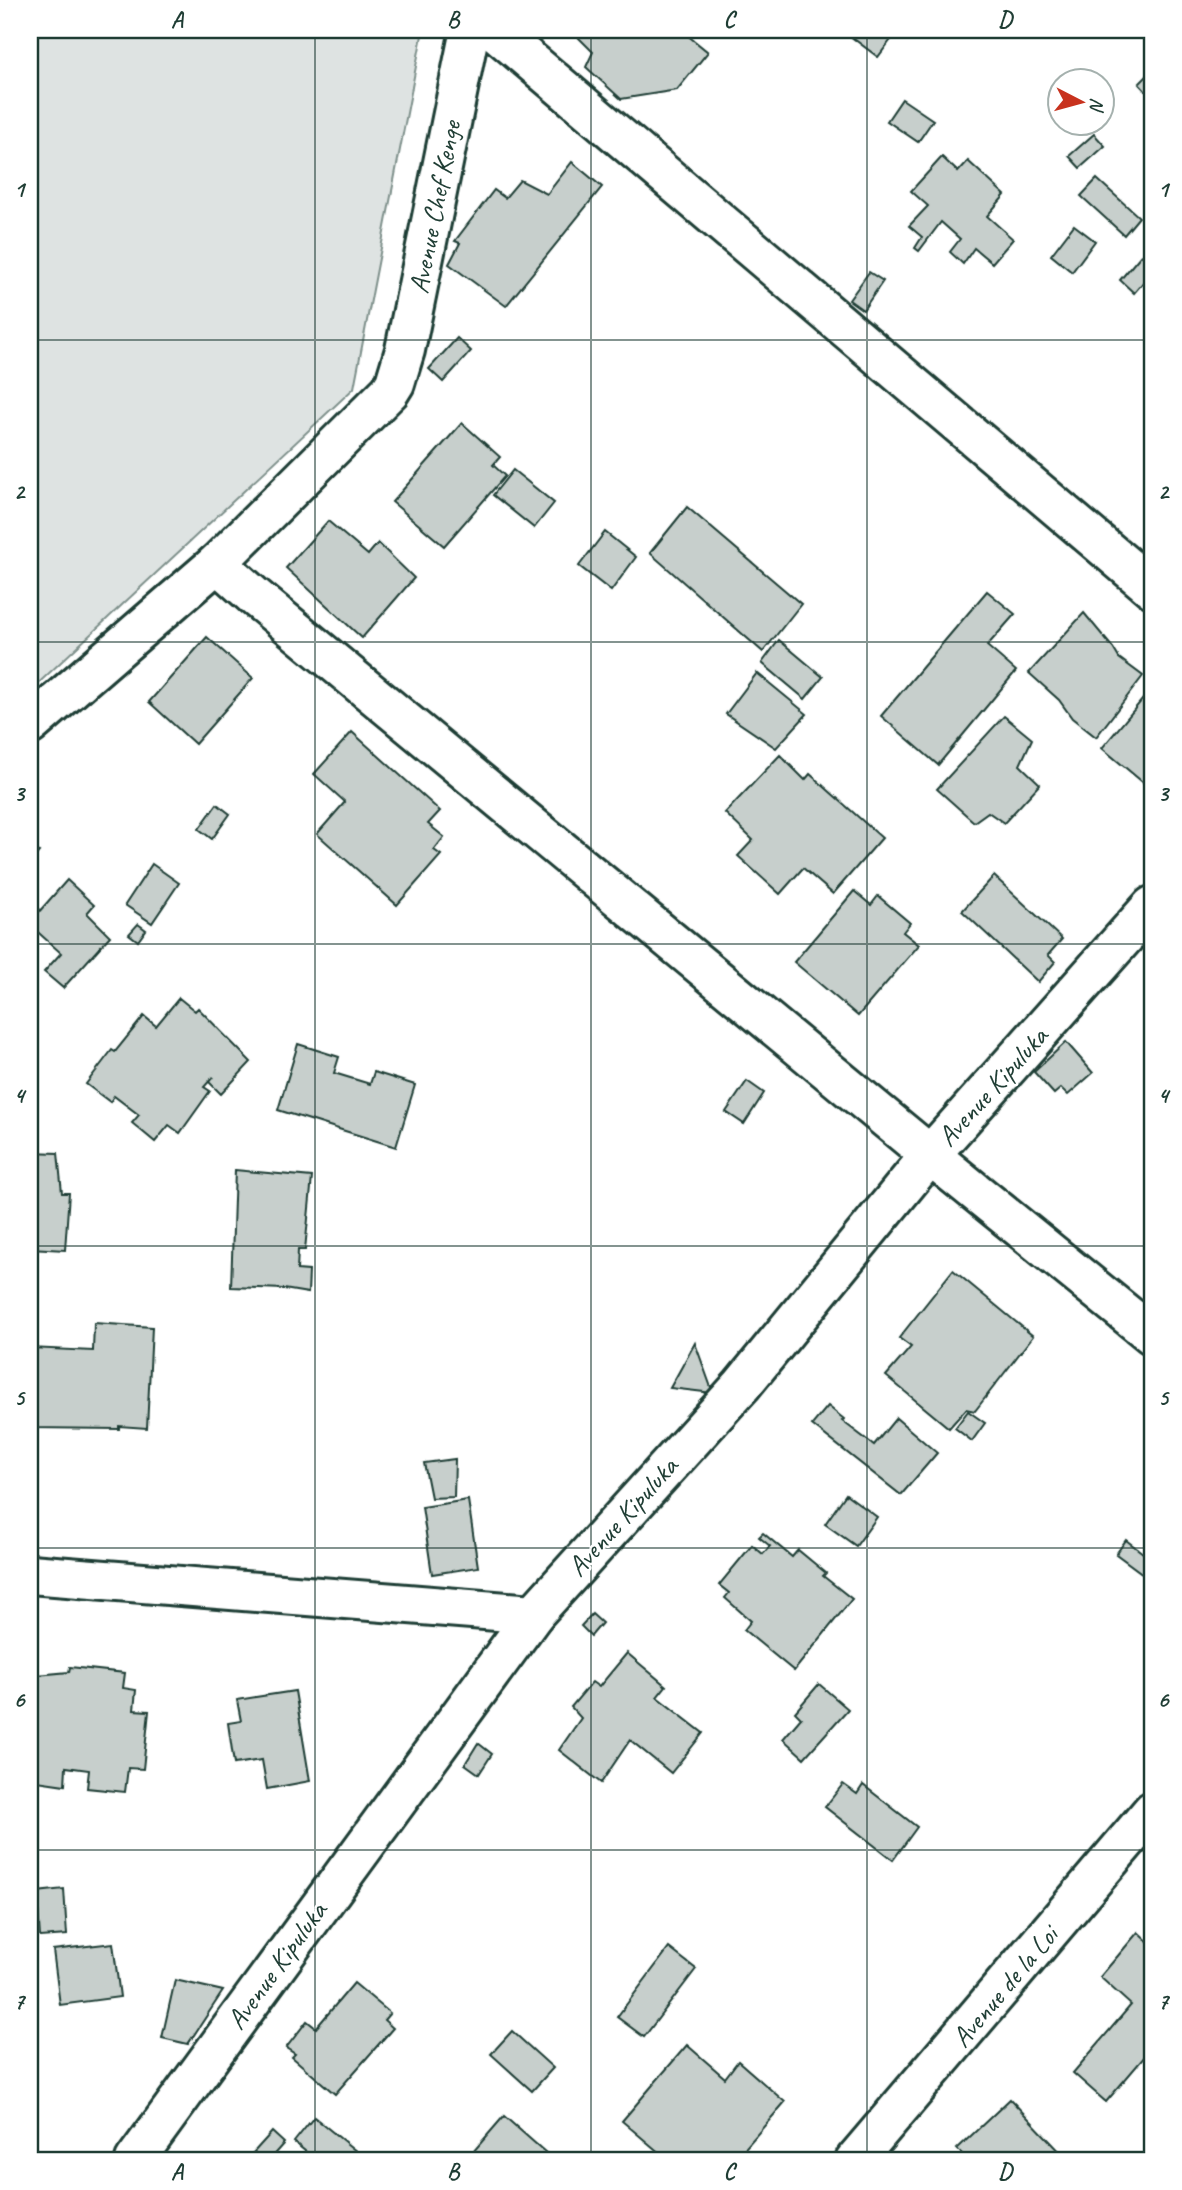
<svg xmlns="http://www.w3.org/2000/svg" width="1182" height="2190" viewBox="0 0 1182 2190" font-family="Caveat,sans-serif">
<rect width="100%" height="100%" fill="#fff"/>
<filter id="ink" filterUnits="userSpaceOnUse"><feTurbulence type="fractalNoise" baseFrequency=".0143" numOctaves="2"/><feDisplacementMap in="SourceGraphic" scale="14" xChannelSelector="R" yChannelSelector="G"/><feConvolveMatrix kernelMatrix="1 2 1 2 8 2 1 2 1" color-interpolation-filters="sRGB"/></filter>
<g filter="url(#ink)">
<!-- green -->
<path fill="#dee3e2" stroke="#7e908b" stroke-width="2" d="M30,30H423L354,388L30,691Z"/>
<!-- building -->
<g fill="#c7cfcc" stroke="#1f3d34" stroke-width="2">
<path d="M571,30H681L708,52L677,90L621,99L586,67L593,52Z"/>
<path d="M842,30H884L893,37L878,57Z"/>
<path d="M1152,71V98L1139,84Z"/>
<path d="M902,99L933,120L918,142L887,121Z"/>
<path d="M1094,134L1105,146L1080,168L1069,156Z"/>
<path d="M942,157L958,172L968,161L1005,195L987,216L1013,239L992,263L974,248L963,264L950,252L960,239L941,222L919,251L915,248L922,237L909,226L928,206L911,191Z"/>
<path d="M572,162L602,187L506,306L449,264L460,243L455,241L494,190L505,198L520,180L547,194Z"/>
<path d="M1097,179L1139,217L1124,235L1081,196Z"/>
<path d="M1074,225L1095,241L1072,272L1051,255Z"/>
<path d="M1141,255L1152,264V272L1134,293L1120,280Z"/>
<path d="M869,272L883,281L863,310L849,300Z"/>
<path d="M457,338L471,351L443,382L429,369Z"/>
<path d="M462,423L500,457L493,465L505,476L444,546L392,502Z"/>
<path d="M513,470L554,503L534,528L493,495Z"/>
<path d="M687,507L801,604L763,652L650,553Z"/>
<path d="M328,521L368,555L378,543L414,578L362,638L286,568Z"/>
<path d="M605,532L636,557L611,591L579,566Z"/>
<path d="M987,591L1015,614L987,646L1016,671L938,765L881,716Z"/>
<path d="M1084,613L1113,648L1119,658L1143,676L1096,737L1072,718L1059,700L1029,673Z"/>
<path d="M207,637L253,678L195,744L149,702Z"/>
<path d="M779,640L823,677L805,699L762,663Z"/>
<path d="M757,673L807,714L776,748L726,714Z"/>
<path d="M1152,688V790L1102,748Z"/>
<path d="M1004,716L1032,739L1020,765L1040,784L1004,823L988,812L974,822L937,789Z"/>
<path d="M352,732L440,811L428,824L444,837L434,850L441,855L397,905L317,834L345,802L314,774Z"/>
<path d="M780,755L805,780L810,774L882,838L833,894L803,868L780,894L738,856L753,840L725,813Z"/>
<path d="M217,804L230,814L212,839L199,829Z"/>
<path d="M30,845L39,852L30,863Z"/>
<path d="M152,864L179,883L152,923L125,905Z"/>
<path d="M994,876L1062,939L1048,955L1055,962L1038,982L962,911Z"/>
<path d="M67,880L94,905L87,913L110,936L63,988L44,972L61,953L30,925V922Z"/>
<path d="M854,891L871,905L878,896L910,923L903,932L919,945L858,1016L794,962Z"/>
<path d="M138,924L146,930L138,941L129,934Z"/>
<path d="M179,998L195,1011L198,1008L251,1062L221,1094L209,1082L213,1077L204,1087L210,1091L180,1133L169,1125L155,1142L132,1123L139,1115L114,1096L110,1102L86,1084L112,1050L115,1052L144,1016L156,1026Z"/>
<path d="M1066,1042L1093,1073L1068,1095L1061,1088L1054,1094L1034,1072Z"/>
<path d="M298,1044L339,1057L334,1073L370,1084L374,1072L415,1085L396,1147L278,1110Z"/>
<path d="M747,1081L764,1093L744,1124L726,1112Z"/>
<path d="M30,1152L58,1153L62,1193H69L65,1250L30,1248Z"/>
<path d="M235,1170L312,1177L305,1250H298L297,1270L309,1271L308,1293L284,1289L231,1287Z"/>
<path d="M953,1270L1033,1336L975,1411L966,1409L949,1428L886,1376L911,1347L899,1338Z"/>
<path d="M94,1323L152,1327L147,1428L119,1426V1429L30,1428V1348L93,1351Z"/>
<path d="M695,1343L713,1393L670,1388Z"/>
<path d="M828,1406L844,1419L842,1421L874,1445L896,1418L937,1453L901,1495L812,1425Z"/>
<path d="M968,1411L985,1423L972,1441L955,1428Z"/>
<path d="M455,1459L454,1497L431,1498L424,1463Z"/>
<path d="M846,1494L877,1517L856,1546L825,1524Z"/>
<path d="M468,1500L478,1567L432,1574L422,1507Z"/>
<path d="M763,1533L792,1557L798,1550L826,1573L823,1576L852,1599L794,1671L744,1630L751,1621L725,1598L729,1593L719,1585L752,1545L763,1554L770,1546L759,1537Z"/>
<path d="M1126,1540L1152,1560L1143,1574L1116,1554Z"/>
<path d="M592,1614L602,1623L591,1636L581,1626Z"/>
<path d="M627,1653L666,1686L657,1697L703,1733L671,1773L630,1740L601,1783L559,1750L581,1718L571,1707L592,1682L599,1687Z"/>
<path d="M70,1667L125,1673L123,1688L136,1690L134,1710L149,1711L143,1769L128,1768L125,1792L87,1788L89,1770L66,1767L65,1785L30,1780V1708L31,1699L33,1700L37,1675L69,1672Z"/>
<path d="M819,1684L848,1709L804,1758L783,1739L801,1718L795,1712Z"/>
<path d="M295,1691L310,1781L267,1789L262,1760L234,1764L228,1723L241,1721L237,1700Z"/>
<path d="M478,1743L492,1754L479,1774L465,1764Z"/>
<path d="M843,1784L857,1794L863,1785L917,1827L893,1860L825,1807Z"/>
<path d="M64,1889L67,1935L40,1937L37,1892Z"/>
<path d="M1138,1932L1152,1945V2051L1151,2049L1106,2102L1073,2073L1131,2005L1100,1977Z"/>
<path d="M113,1943L120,1997L60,2005L53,1950Z"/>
<path d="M669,1948L696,1969L644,2037L617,2017Z"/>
<path d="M175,1980L223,1991L188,2044L162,2038Z"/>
<path d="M354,1983L390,2013L384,2020L393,2028L335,2094L292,2057L295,2054L286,2048L307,2021L316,2028Z"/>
<path d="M512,2031L553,2068L532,2091L491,2054Z"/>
<path d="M687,2045L725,2078L738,2061L785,2102L735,2160H668L622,2121Z"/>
<path d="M1010,2099L1068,2160H968L957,2149Z"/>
<path d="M504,2116L554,2160H466Z"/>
<path d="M314,2117L367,2160H316L294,2142Z"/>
<path d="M272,2132L284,2143L269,2160H261L253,2153Z"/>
</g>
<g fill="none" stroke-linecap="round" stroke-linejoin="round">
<!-- minor casing -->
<g stroke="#1f3d34" stroke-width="44">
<g id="minor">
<path d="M494,30L1152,588"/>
<path d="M217,563L255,597L930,1155L1152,1335"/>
<path d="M30,725L217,563L390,391L395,383L405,350L470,30"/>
<path d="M30,1574L534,1614"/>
<path d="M135,2160L534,1614L742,1385L930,1155L1152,906"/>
<path d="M855,2160L1152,1811"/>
</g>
</g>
<!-- minor -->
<use href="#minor" stroke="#fff" stroke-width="38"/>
</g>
</g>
<!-- grid -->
<path fill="none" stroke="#1f3d34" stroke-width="2" stroke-opacity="0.55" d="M315,30V2160M591,30V2160M867,30V2160M30,340H1152M30,642H1152M30,944H1152M30,1246H1152M30,1548H1152M30,1850H1152"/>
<g text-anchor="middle" stroke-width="5" stroke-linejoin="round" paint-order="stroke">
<!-- street labels -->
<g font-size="28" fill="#1f3d34" stroke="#fff">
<text transform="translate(434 207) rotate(-79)" y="10">Avenue Chef Kenge</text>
<text transform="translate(992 1086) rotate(-48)" y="10">Avenue Kipuluka</text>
<text transform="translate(622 1516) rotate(-48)" y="10">Avenue Kipuluka</text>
<text transform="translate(276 1965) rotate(-54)" y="10">Avenue Kipuluka</text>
<text transform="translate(1004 1986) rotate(-50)" y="10">Avenue de la Loi</text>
</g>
</g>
<!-- margin -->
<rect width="1182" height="2190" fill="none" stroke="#fff" stroke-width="77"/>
<!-- north arrow -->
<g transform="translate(1081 102) rotate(96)"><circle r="33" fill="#ffffff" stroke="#a5b1ae" stroke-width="2"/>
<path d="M0-5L12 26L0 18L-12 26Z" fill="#c8321e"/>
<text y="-10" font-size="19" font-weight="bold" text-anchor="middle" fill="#1f3d34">N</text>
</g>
<rect x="38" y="38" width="1106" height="2114" fill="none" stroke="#1f3d34" stroke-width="2.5"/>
<g font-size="23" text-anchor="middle" font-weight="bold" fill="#1f3d34">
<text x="177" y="27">A</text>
<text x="453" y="27">B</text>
<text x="729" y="27">C</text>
<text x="1005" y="27">D</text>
<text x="19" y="197">1</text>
<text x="1163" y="197">1</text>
<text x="19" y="499">2</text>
<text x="1163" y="499">2</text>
<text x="19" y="801">3</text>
<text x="1163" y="801">3</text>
<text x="19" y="1103">4</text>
<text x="1163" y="1103">4</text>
<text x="19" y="1405">5</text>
<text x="1163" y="1405">5</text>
<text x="19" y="1707">6</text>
<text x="1163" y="1707">6</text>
<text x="19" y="2009">7</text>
<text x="1163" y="2009">7</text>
<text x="177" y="2179">A</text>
<text x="453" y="2179">B</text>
<text x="729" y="2179">C</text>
<text x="1005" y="2179">D</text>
</g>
</svg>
